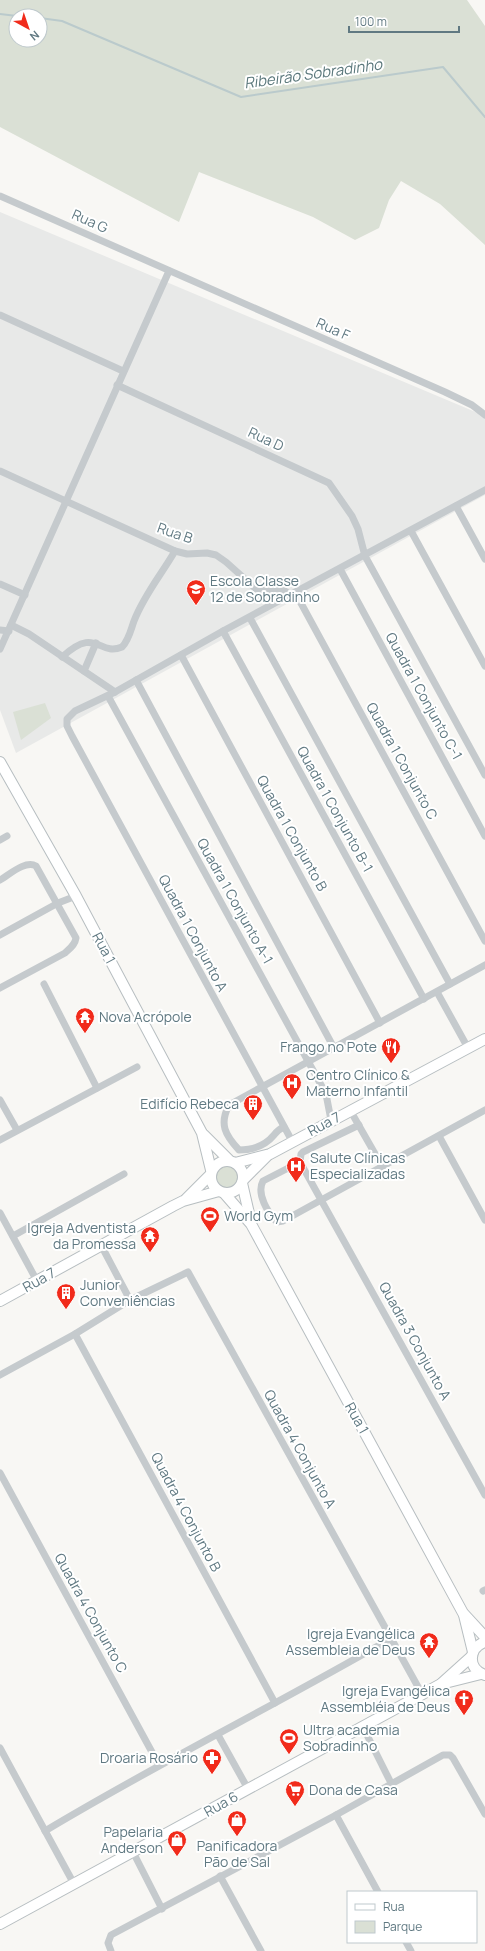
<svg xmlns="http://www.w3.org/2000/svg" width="485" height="1951" viewBox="0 0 485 1951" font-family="Manrope,sans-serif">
<rect width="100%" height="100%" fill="#f8f7f4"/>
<!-- built -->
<path fill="#e8e9e8" d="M0,212L485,416V495L16,753L0,710Z"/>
<!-- green -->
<g fill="#dae0d5" fill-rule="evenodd">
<path d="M0,0H467L485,26V245L440,204L401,181L389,200L379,228L355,240L313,217L199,172L179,222L0,127ZM16,16H40V40H16Z"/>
<path d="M45,703L51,718L21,740L13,712Z"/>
<circle cx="227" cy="1177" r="13"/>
</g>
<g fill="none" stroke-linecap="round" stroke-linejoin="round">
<!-- stream -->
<g stroke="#bacacc" stroke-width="2">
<path d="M0,14L17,16"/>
<path d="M40,18L62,21L241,97L443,67L485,117"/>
</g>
<!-- secondary casing -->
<g stroke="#b7bec1" stroke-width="12">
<g id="secondary">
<path d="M0,762L76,896L202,1133L211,1170"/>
<path d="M204,1135L229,1160"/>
<circle cx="227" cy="1177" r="16"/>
<path d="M235,1163L270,1154L485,1039"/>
<path d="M243,1180L268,1155"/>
<path d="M242,1183L251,1222"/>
<path d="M224,1193L251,1224L463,1613L485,1637"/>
<path d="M186,1199L210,1175"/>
<path d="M0,1301L173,1206L183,1201L219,1191"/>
<path d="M464,1615L473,1652"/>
<path d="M485,1675C467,1669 468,1648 485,1642"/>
<path d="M442,1683L472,1656"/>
<path d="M0,1924L441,1684L481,1674"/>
</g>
</g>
<!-- street -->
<g stroke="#c5cacd" stroke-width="7">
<path d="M0,196L445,392L472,405L485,415"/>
<path d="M0,315L123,371"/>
<path d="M117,385L329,483L352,516L358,529L365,556L485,775"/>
<path d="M0,471L175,551L187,554L207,553L216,555L226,562L256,589L285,591L292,596"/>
<path d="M456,506L485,559"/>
<path d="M411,531L485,666"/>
<path d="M340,569L485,836"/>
<path d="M0,584L25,595"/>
<path d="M296,594L485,941"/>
<path d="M250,618L450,984"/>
<path d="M11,625L29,634L115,692"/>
<path d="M0,630L9,631"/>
<path d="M223,631L424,999"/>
<path d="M0,649L169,271"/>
<path d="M181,655L380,1023"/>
<path d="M62,657C97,625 98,657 122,647C129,640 131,629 134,621C144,595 161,575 175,551"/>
<path d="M84,671L96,643"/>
<path d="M136,680L334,1048"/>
<path d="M108,696L326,1094L331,1120"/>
<path d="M0,840L7,836"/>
<path d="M0,880C9,875 25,860 36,866L76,938C75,945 70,948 65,953L0,988"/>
<path d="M0,935L58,903L76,896"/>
<path d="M44,984L97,1088"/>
<path d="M437,992L468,1048"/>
<path d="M0,1100L17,1130"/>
<path d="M350,1110L382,1166"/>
<path d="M359,1125L303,1152L301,1154L300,1162L485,1495"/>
<path d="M284,1127C279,1129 277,1131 274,1135C265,1146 253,1150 239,1150C225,1135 219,1124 229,1105L485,965"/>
<path d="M439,1136L485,1220"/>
<path d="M0,1140L137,1067"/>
<path d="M292,1141L72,736L67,726V719L75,711L115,692L223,631L485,490"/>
<path d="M300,1162L263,1181C256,1194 268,1213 277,1222L283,1221L485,1110"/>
<path d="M0,1213L37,1281"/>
<path d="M13,1236L124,1174"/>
<path d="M101,1245L130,1300"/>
<path d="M75,1334L275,1703"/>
<path d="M0,1375L75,1334L130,1300L188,1272L422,1694"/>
<path d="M0,1473L159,1765"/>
<path d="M483,1591L485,1590"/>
<path d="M363,1727L391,1783"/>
<path d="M218,1735L248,1789"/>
<path d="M0,1748L74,1884"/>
<path d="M336,1815L378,1892"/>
<path d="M45,1831C158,1763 276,1705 390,1639"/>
<path d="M133,1852L162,1909"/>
<path d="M220,1876L261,1951"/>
<path d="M406,1942L411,1951"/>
<path d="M111,1951L108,1943L111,1935L336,1815L443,1755H450L453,1758L485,1814"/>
</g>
<!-- secondary -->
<use href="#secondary" stroke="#fff" stroke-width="10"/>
</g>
<!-- icons -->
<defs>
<g id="school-pin" transform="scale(1)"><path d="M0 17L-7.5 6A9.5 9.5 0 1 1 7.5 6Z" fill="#f12b1b" stroke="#fff"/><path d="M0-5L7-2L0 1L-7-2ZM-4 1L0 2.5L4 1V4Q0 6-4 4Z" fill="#fff"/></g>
<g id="temple-pin" transform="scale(1)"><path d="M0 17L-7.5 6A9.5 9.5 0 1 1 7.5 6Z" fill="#f12b1b" stroke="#fff"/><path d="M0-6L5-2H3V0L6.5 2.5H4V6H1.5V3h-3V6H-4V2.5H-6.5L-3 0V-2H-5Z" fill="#fff"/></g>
<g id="restaurant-pin" transform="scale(1)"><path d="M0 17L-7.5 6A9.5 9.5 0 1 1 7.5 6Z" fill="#f12b1b" stroke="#fff"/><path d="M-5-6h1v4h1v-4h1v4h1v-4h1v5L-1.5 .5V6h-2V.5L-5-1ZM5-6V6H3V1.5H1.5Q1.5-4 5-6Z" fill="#fff"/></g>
<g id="hospital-pin" transform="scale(1)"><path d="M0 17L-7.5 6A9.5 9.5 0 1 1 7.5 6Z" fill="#f12b1b" stroke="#fff"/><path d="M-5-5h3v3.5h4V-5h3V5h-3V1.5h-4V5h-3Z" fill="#fff"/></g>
<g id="building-pin" transform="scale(1)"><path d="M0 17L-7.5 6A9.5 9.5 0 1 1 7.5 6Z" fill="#f12b1b" stroke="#fff"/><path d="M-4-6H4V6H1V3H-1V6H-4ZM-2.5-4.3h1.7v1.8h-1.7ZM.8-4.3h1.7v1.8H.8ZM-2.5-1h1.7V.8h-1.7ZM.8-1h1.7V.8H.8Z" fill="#fff"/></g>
<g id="stadium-pin" transform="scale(1)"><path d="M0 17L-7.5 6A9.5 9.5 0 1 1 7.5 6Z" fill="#f12b1b" stroke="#fff"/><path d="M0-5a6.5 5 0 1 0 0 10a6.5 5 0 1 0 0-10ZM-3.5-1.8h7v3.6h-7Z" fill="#fff"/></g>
<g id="church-pin" transform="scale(1)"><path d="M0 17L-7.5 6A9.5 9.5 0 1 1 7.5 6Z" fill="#f12b1b" stroke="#fff"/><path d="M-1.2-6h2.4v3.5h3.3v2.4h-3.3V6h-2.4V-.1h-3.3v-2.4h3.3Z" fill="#fff"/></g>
<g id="pharmacy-pin" transform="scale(1)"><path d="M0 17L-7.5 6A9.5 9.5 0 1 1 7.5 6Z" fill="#f12b1b" stroke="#fff"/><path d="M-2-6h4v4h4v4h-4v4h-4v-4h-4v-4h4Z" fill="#fff"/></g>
<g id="supermarket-pin" transform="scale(1)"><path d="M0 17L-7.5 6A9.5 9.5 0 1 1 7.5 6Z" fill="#f12b1b" stroke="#fff"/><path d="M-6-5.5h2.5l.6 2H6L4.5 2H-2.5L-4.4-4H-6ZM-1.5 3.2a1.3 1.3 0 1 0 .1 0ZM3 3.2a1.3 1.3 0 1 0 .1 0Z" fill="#fff"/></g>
<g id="shop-pin" transform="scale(1)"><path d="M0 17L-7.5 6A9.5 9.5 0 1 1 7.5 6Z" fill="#f12b1b" stroke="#fff"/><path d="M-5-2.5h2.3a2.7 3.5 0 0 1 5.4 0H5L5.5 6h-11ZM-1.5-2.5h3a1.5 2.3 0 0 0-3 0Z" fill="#fff"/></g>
</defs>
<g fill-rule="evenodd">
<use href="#school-pin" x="196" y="589"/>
<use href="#temple-pin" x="85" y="1017"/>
<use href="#restaurant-pin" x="391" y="1047"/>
<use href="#hospital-pin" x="292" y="1083"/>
<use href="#building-pin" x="253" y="1104"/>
<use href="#hospital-pin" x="296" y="1166"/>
<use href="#stadium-pin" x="210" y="1216"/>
<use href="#temple-pin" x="150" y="1236"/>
<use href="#building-pin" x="66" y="1293"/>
<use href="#temple-pin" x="429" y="1642"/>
<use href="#church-pin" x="464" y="1699"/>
<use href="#stadium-pin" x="289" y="1738"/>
<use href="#pharmacy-pin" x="212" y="1758"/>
<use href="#supermarket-pin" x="295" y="1790"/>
<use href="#shop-pin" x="237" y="1820"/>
<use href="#shop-pin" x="177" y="1840"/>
</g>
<g text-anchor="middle" stroke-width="4" stroke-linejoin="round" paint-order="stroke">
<!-- street labels -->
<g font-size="14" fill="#607982" stroke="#fff">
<text transform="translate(90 221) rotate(24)" y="5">Rua G</text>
<text transform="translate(333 329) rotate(24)" y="5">Rua F</text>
<text transform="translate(266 439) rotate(25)" y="5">Rua D</text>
<text transform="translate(175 533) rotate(19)" y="5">Rua B</text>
<text transform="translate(424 696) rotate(61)" y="5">Quadra 1 Conjunto C-1</text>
<text transform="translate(402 761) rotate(61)" y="5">Quadra 1 Conjunto C</text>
<text transform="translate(335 809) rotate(61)" y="5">Quadra 1 Conjunto B-1</text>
<text transform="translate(292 833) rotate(61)" y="5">Quadra 1 Conjunto B</text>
<text transform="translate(235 901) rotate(61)" y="5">Quadra 1 Conjunto A-1</text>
<text transform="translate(193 933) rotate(62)" y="5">Quadra 1 Conjunto A</text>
<text transform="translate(104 948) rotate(62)" y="5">Rua 1</text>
<text transform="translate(324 1124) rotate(-28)" y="5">Rua 7</text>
<text transform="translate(39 1280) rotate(-29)" y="5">Rua 7</text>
<text transform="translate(415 1341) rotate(61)" y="5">Quadra 3 Conjunto A</text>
<text transform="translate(357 1418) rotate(61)" y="5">Rua 1</text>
<text transform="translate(300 1449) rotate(61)" y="5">Quadra 4 Conjunto A</text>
<text transform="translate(186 1512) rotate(62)" y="5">Quadra 4 Conjunto B</text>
<text transform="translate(91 1613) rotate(61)" y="5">Quadra 4 Conjunto C</text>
<text transform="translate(221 1804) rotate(-29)" y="5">Rua 6</text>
</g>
<!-- poi labels -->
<g font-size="14" fill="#607982" stroke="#fff" text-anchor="start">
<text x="210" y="586">Escola Classe<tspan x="210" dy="16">12 de Sobradinho</tspan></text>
<text x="99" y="1022">Nova Acrópole</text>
<text x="377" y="1052" text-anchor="end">Frango no Pote</text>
<text x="306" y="1080">Centro Clínico &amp;<tspan x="306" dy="16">Materno Infantil</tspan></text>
<text x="239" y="1109" text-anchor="end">Edifício Rebeca</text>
<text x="310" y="1163">Salute Clínicas<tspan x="310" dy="16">Especializadas</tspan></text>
<text x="224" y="1221">World Gym</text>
<text x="136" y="1233" text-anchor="end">Igreja Adventista<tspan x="136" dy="16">da Promessa</tspan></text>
<text x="80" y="1290">Junior<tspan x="80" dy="16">Conveniências</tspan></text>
<text x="415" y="1639" text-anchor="end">Igreja Evangélica<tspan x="415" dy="16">Assembleia de Deus</tspan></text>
<text x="450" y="1696" text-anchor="end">Igreja Evangélica<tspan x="450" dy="16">Assembléia de Deus</tspan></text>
<text x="303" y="1735">Ultra academia<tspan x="303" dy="16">Sobradinho</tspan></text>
<text x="198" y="1763" text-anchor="end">Droaria Rosário</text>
<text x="309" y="1795">Dona de Casa</text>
<text x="163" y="1837" text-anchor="end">Papelaria<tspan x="163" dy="16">Anderson</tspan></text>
<text x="237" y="1851" text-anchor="middle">Panificadora<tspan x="237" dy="16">Pão de Sal</tspan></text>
</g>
<!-- water labels -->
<g font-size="15" font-style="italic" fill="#5b787c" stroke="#fff">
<text transform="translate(313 74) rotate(-8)" y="5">Ribeirão Sobradinho</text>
</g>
</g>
<!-- legend -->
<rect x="347" y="1891" width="130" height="52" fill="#ffffff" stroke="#bfc9cd"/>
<rect x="355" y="1904" width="20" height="6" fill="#ffffff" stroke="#bfc9cd"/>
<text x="383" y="1911" font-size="12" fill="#607982">Rua</text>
<rect x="355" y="1921" width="20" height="12" fill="#dae0d5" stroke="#bfc9cd"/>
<text x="383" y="1931" font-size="12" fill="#607982">Parque</text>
<!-- north arrow -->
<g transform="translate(28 28) rotate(140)"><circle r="19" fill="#ffffff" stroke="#bfc9cd"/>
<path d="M0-3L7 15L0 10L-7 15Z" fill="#f12b1b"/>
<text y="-6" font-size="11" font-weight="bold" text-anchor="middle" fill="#607982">N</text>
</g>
<!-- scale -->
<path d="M349 26v6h110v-6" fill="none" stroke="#607982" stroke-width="2"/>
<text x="355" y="26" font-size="12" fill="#607982" stroke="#ffffff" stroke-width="3" paint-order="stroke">100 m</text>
</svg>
